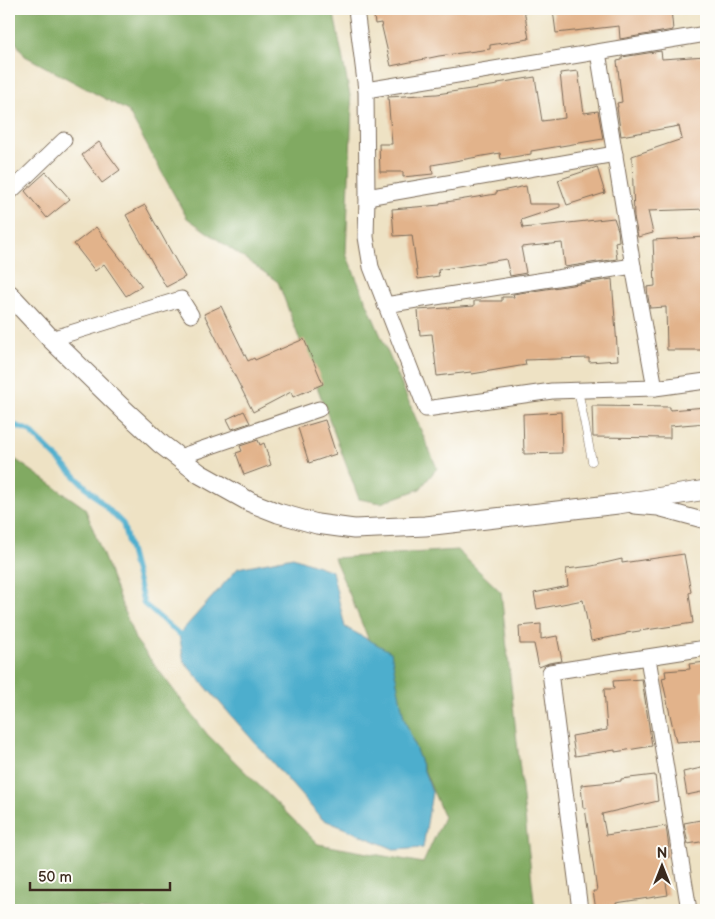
<svg xmlns="http://www.w3.org/2000/svg" width="715" height="919" viewBox="0 0 715 919" font-family="'Balsamiq Sans',sans-serif">
<rect width="100%" height="100%" fill="#fdfcf7"/>
<filter id="ink" filterUnits="userSpaceOnUse"><feTurbulence type="fractalNoise" baseFrequency=".02" numOctaves="2"/><feDisplacementMap in="SourceGraphic" scale="10" xChannelSelector="R" yChannelSelector="G"/><feConvolveMatrix kernelMatrix="1 2 1 2 8 2 1 2 1" color-interpolation-filters="sRGB"/></filter>
<filter id="wash" filterUnits="userSpaceOnUse"><feTurbulence type="fractalNoise" baseFrequency=".0096" numOctaves="4" result="noise"/><feDisplacementMap in="SourceGraphic" scale="20" xChannelSelector="R" yChannelSelector="G"/><feGaussianBlur stdDeviation="1.12" result="paint"/><feColorMatrix in="noise" values="0 0 0 0 0 0 0 0 0 0 0 0 0 0 0 0 0 1.4 0 .05"/><feComposite in="paint" operator="in"/></filter>
<g filter="url(#wash)">
<rect width="100%" height="100%" fill="#eee2c4"/>
<!-- forest -->
<g fill="#81aa62" stroke="#5e6a40">
<path d="M9,9H333L352,106L346,254L437,468L420,489L381,503L359,499L278,282L187,218L128,111L25,56L9,32Z"/>
<path d="M9,455L85,508L135,639L207,734L318,844L423,863L444,817L334,558L457,550L501,592L535,910H9Z"/>
</g>
<!-- water -->
<path fill="#4eaecd" stroke="#446c76" d="M293,557L332,571L345,627L391,652L404,718L432,792L423,848L396,850L322,819L184,662L179,634L238,568Z"/>
<g fill="none" stroke-linecap="round" stroke-linejoin="round">
<!-- stream -->
<path stroke="#4eaecd" stroke-width="5.5" d="M9,423L30,431L123,524L144,604L179,634"/>
</g>
<g id="blocks">
<!-- building -->
<g fill="#e2b38b">
<path d="M373,9H524L529,39L490,45V49L439,56L391,66L381,23L375,24Z"/>
<path d="M570,9H671L673,30L620,39L619,26L556,33L553,10Z"/>
<path d="M661,51L662,59L706,56V209L648,211L653,233L638,237L634,217L632,156L682,139L679,126L621,136L617,107H618L617,103L622,102L617,61L622,60V57Z"/>
<path d="M578,71L584,113L598,111L603,139L531,151V154L501,159L500,153L432,165L433,174L403,177V172H380L379,144H392L388,97L437,94L498,85V83L535,77L542,121L565,118L560,73Z"/>
<path d="M99,142L120,170L102,183L82,155Z"/>
<path d="M597,167L605,193L567,205L558,180Z"/>
<path d="M46,172L70,199L47,218L25,191Z"/>
<path d="M526,186L529,204H560V207L521,220L523,228L614,218L618,230L619,241L615,242L617,259L565,267L562,243L521,247L526,273L510,276L506,259L438,270L439,276L418,279L412,235L394,236L392,209L440,205V203L496,194V192Z"/>
<path d="M145,205L185,277L166,287L126,215Z"/>
<path d="M96,227L142,286L126,296L104,264L95,271L74,244Z"/>
<path d="M706,237V301H702L703,350H667L666,307L650,308L648,297L647,287L655,286L653,240Z"/>
<path d="M612,279L618,360L589,362V358L525,360L526,365L472,374L471,372L437,376L432,334L420,335L418,310L474,306V301H502V297H514L513,294Z"/>
<path d="M221,306L248,361L254,358L255,360L304,339L323,384L293,397L291,392L253,412L204,314Z"/>
<path d="M592,406L670,407V410L706,407V423L670,426V438L593,437Z"/>
<path d="M244,411L250,423L232,429L227,419Z"/>
<path d="M561,412L562,453L524,454L523,414Z"/>
<path d="M325,420L336,454L309,463L298,428Z"/>
<path d="M258,440L260,445L264,443L271,465L244,475L236,453L242,451L240,446Z"/>
<path d="M684,554L691,592L689,593L693,623L626,633V634L591,641L583,600L537,609L534,593L568,586L566,569L592,566L622,559V563Z"/>
<path d="M541,624V639L557,636L562,661L549,663L539,667L534,644H520L519,626Z"/>
<path d="M706,662V685H704V691H702L706,740L676,742L662,678L666,677L665,671L690,669L689,664Z"/>
<path d="M642,679L652,746L615,752V750L575,756L572,736L607,730L604,689H614L613,681Z"/>
<path d="M706,767V791L687,795L683,772Z"/>
<path d="M655,775L658,801L602,814L606,835L666,826L669,848H668L669,857L662,858L668,895L616,903L617,910H596L593,891H597L585,808H583L581,785L621,781V779Z"/>
<path d="M706,819V841L688,844L684,823Z"/>
</g>
</g>
</g>
<g filter="url(#ink)">
<use href="#blocks" fill-opacity="0" stroke="#7a6a58" stroke-width="1"/>
<g fill="none" stroke-linecap="round" stroke-linejoin="round">
<!-- service casing -->
<g stroke="#7a6a58" stroke-width="9">
<path id="service" d="M578,390L592,461"/>
</g>
<!-- minor casing -->
<g stroke="#7a6a58" stroke-width="17">
<g id="minor">
<path d="M356,9L366,90L367,197L366,237L371,267L426,409L552,391L655,388L706,381"/>
<path d="M598,52L633,266L655,388"/>
<path d="M366,90L706,34"/>
<path d="M9,193L64,140"/>
<path d="M367,197L615,154"/>
<path d="M385,305L633,266"/>
<path d="M51,339L181,299L191,315"/>
<path d="M179,457L319,409"/>
<path d="M634,506L658,508L706,521"/>
<path d="M648,658L689,910"/>
<path d="M580,910L550,672L706,648"/>
</g>
</g>
<!-- tertiary casing -->
<g stroke="#7a6a58" stroke-width="21">
<path id="tertiary" d="M9,294L51,339L121,407L161,444L200,474L250,502L278,513L317,524L354,529L425,526L618,504L706,490"/>
</g>
<!-- service -->
<use href="#service" stroke="#fff" stroke-width="8"/>
<!-- minor -->
<use href="#minor" stroke="#fff" stroke-width="15"/>
<!-- tertiary -->
<use href="#tertiary" stroke="#fff" stroke-width="19"/>
</g>
</g>
<!-- margin -->
<rect width="715" height="919" fill="none" stroke="#fdfcf7" stroke-width="30"/>
<!-- north arrow -->
<g transform="translate(662 866)" stroke="#fdfcf7" stroke-width="4" paint-order="stroke">
<path d="M0-4L9 19L0 12L-9 19Z" fill="#3b2a1e"/>
<text y="-8" font-size="14" font-weight="bold" text-anchor="middle" fill="#3b2a1e">N</text>
</g>
<!-- scale -->
<path d="M30 882v8h140v-8" fill="none" stroke="#3b2a1e" stroke-width="2.5"/>
<text x="38" y="882" font-size="15" fill="#3b2a1e" stroke="#fdfcf7" stroke-width="4" paint-order="stroke">50 m</text>
</svg>
